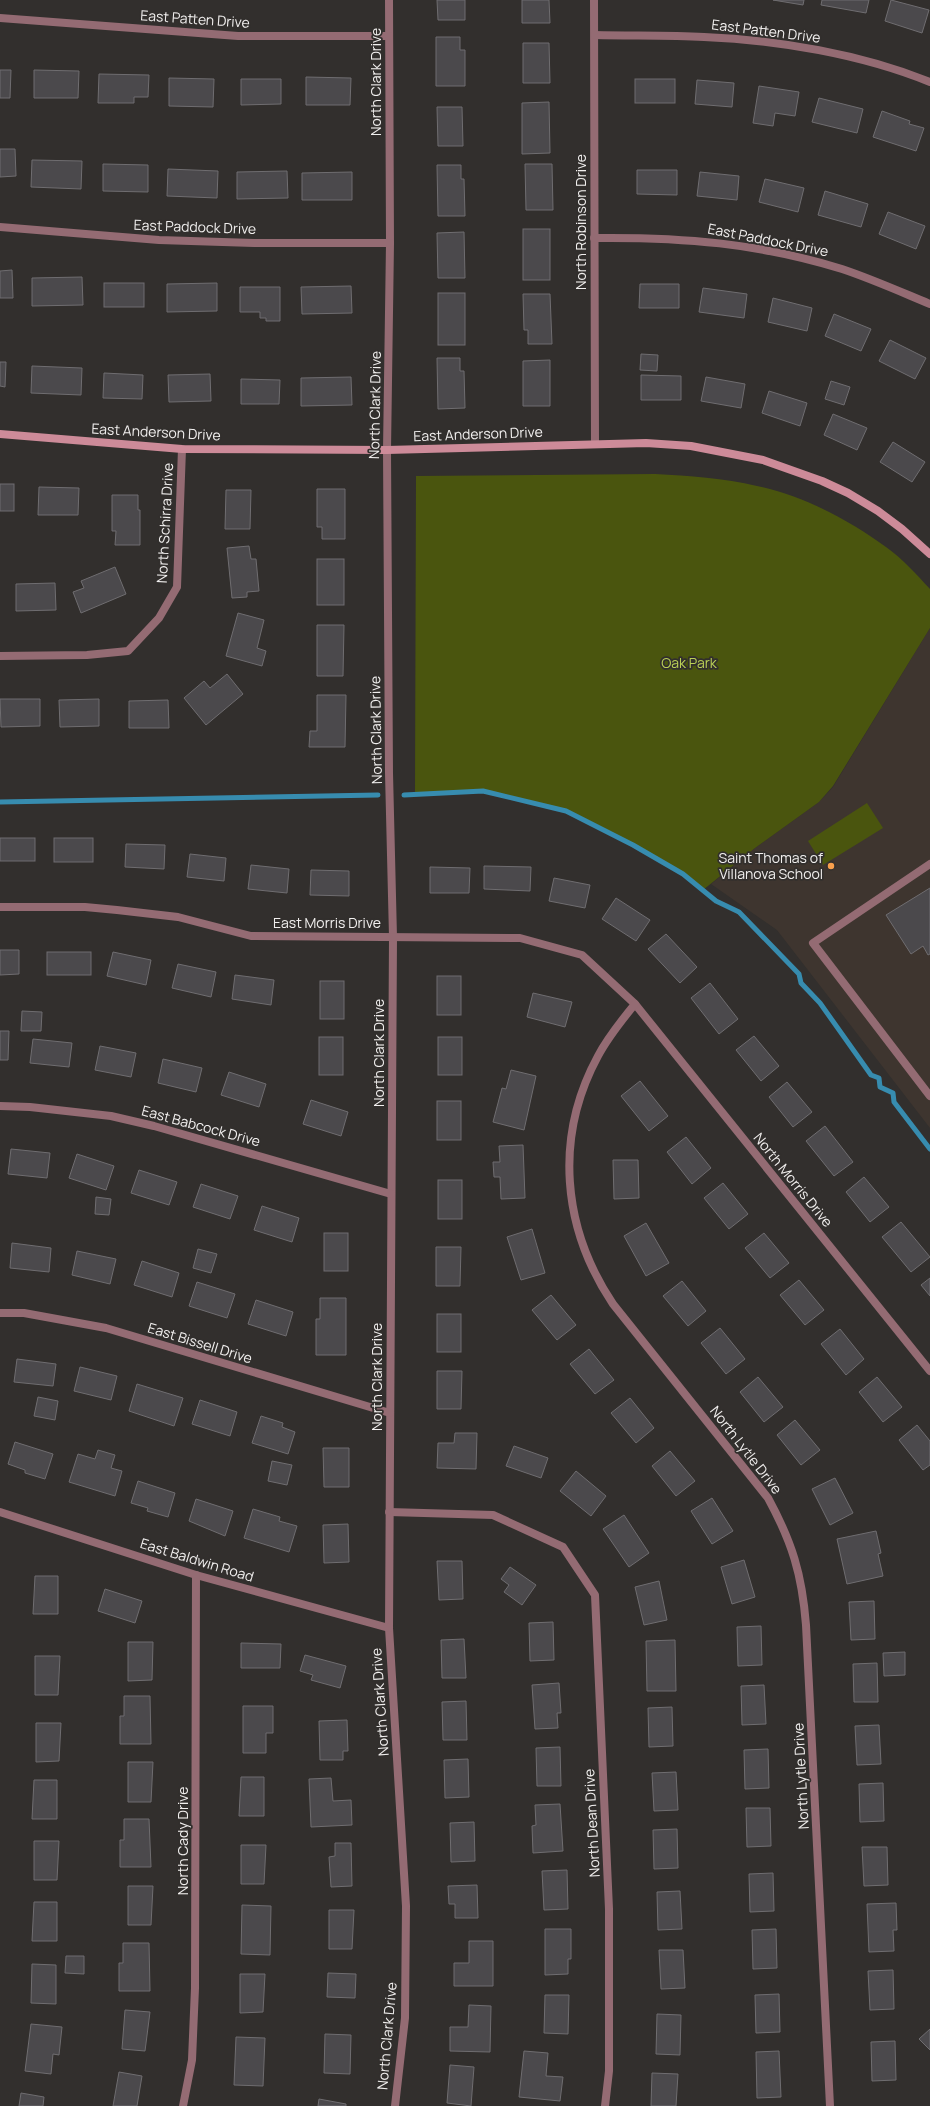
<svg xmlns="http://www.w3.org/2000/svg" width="930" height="2106" viewBox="0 0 930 2106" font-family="Manrope,sans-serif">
<rect width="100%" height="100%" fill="#322f2d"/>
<!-- built -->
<path fill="#3e352f" d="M930,628V1128L777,930L711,884L755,848L819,802L833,787Z"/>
<!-- green -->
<g fill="#4a550e">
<path d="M655,474C689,476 724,478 757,486C802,495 849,520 886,547C902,558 917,575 930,589V628L833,786L819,802L755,848L703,890L683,874L634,845L566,811L483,791L415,794L416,476Z"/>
<path d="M867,803L883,828L823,865L808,841Z"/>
</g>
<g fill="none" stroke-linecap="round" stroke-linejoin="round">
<!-- stream -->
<g stroke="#378caf" stroke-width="5">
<path d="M404,795L483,791L566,811L633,845L683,874L716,901L739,912L799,974L801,983L820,1003L871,1075L879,1078L880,1087L893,1093L894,1102L930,1149"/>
<path d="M0,802L378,795"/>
</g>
</g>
<!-- building -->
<g fill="#4b494c" stroke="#6f6d70">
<path d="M437,0H465V20H438Z"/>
<path d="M522,0H549L550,23H522Z"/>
<path d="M773,0H804L803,5Z"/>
<path d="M822,0H869L866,13L821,5Z"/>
<path d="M891,0L929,10L922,33L885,21Z"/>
<path d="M436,37H460V50H465V86H436Z"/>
<path d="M523,43H549L550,83H523Z"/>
<path d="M0,70H11L10,98H0Z"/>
<path d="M34,70L79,71L78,98H34Z"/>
<path d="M99,74L149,75L148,97H134V103H98Z"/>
<path d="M306,77L351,78L350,105H306Z"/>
<path d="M169,78L214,79L213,107L169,106Z"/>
<path d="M241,79H281V104L241,105Z"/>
<rect x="635" y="79" width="40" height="24"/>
<path d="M697,80L734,83L732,107L695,104Z"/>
<path d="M759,86L799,92L795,116L775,113L773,126L753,123Z"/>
<path d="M819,98L863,109L857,133L812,122Z"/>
<path d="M549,102L550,153L522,154V103Z"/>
<path d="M437,107H462L463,146H438Z"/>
<path d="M882,111L910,121L909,124L924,128L916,151L873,137Z"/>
<path d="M0,149H15L16,176L0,177Z"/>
<path d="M32,160L82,161L81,189L31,187Z"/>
<path d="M103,164L148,165V192L103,191Z"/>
<path d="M525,164H552L553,210H526Z"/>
<path d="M437,165H461V179H464L465,216H438Z"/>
<path d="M168,169L218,171L217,198L167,196Z"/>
<path d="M637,170H677V195L637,194Z"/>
<path d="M287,171L288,198L237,199V172Z"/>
<path d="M352,172V200H302V173Z"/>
<path d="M700,172L739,176L737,200L697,196Z"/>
<path d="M765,179L804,188L798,212L759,202Z"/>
<path d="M825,191L868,204L861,227L818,215Z"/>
<path d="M888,212L925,226L916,249L879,234Z"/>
<rect x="523" y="229" width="27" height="51"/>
<path d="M464,232L465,278H438L437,233Z"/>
<path d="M12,270L13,298H0V271Z"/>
<path d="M82,277L83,305L32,306V278Z"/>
<rect x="104" y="283" width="40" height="24"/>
<path d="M217,283V311L167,312V284Z"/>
<path d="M640,284H679V308H639Z"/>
<path d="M351,286L352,313L302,314L301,287Z"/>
<path d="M240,287H280V321H266V318H260V312H240Z"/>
<path d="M703,288L747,294L744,318L699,312Z"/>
<rect x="438" y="293" width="27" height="52"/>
<path d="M523,294H550L552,344H528V330H524Z"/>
<path d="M773,298L812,308L807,331L768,322Z"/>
<path d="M834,314L871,329L861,351L825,336Z"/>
<path d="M890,340L926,358L915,379L879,361Z"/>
<path d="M641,354L658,355L657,371L640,370Z"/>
<path d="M437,358H460V371H464L465,408L438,409Z"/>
<path d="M550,360V406H523V361Z"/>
<path d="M0,362H6L5,387L0,386Z"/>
<path d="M32,366L82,368L81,395L31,393Z"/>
<path d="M104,373L143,375L142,399L103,398Z"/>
<path d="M210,374L211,401L169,402L168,375Z"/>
<path d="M641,375L681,376V400H641Z"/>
<path d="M351,377L352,405L301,406V378Z"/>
<path d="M706,377L745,384L741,408L701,401Z"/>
<path d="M241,379L280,380L279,404H241Z"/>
<path d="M831,381L850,387L844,405L825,399Z"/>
<path d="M769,391L807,403L800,426L762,413Z"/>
<path d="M833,414L867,428L857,450L824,435Z"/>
<path d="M893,442L925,462L912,482L880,462Z"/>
<rect x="0" y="484" width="14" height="27"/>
<path d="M39,487L79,488L78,515H38Z"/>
<path d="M317,489H345V539H322V527H317Z"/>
<path d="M226,490H251L250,529H225Z"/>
<path d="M112,495H138V510H140V545H115L116,531H112Z"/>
<path d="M249,546L251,559H256L259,591L247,592V597L232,598L227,548Z"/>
<rect x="317" y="559" width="27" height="46"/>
<path d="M115,567L126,594L81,613L73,592L84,588L81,581Z"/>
<path d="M55,583L56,610L16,611V584Z"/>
<path d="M238,613L264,620L257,648L266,651L262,666L226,656Z"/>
<path d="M317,625H344L343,676H317Z"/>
<path d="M227,674L243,694L206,725L184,698L204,681L210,688Z"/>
<path d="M317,695H346L345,747H309L310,731H317Z"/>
<path d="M0,699H40V726L1,727Z"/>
<path d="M99,699V726L60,727L59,700Z"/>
<path d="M168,700L169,728H129V701Z"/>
<rect x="0" y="838" width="35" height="23"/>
<rect x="54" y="838" width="39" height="24"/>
<path d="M126,844L165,845L164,869L125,867Z"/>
<path d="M190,854L226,858L224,881L187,877Z"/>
<path d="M251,865L289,869L287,893L248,889Z"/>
<path d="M484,866L531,867L530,891L484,889Z"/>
<path d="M430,867L470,868L469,893H430Z"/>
<path d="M311,870L349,871V896L310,895Z"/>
<path d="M554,878L590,885L585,908L549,901Z"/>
<path d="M930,888V954L928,955L923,946L911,954L886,915Z"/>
<path d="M616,898L650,920L636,941L602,919Z"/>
<path d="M666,934L697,967L680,983L648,949Z"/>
<path d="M0,950H19V974L0,975Z"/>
<rect x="47" y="952" width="44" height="23"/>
<path d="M113,952L151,960L146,985L107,976Z"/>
<path d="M178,964L216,972L211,997L172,988Z"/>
<path d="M235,975L274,980L271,1005L232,999Z"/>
<rect x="437" y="976" width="24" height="39"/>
<rect x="320" y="981" width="24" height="38"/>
<path d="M710,983L738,1019L719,1034L691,998Z"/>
<path d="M533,993L572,1002L565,1027L527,1017Z"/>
<path d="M22,1011L42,1012L41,1031H21Z"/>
<path d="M0,1031H9L8,1060H0Z"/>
<path d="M754,1036L779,1066L761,1081L736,1050Z"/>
<rect x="319" y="1037" width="24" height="38"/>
<rect x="438" y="1037" width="24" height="38"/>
<path d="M33,1039L72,1043L69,1067L30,1063Z"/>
<path d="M100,1046L136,1053L131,1077L95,1070Z"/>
<path d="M163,1059L202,1068L196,1092L158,1083Z"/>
<path d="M511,1070L536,1076L524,1130L493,1122L502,1088L506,1089Z"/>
<path d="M229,1072L266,1084L259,1107L221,1095Z"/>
<path d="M640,1081L668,1116L649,1131L621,1096Z"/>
<path d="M787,1082L812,1112L793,1127L769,1097Z"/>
<path d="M311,1100L348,1112L341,1136L303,1124Z"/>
<rect x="437" y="1101" width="24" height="39"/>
<path d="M825,1126L853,1162L834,1176L806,1141Z"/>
<path d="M686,1137L711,1168L692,1184L667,1152Z"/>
<path d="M523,1145L525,1198L501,1199L500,1177H494L493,1162H500L499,1146Z"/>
<path d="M11,1149L50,1153L47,1178L8,1174Z"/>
<path d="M77,1154L114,1166L106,1190L69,1178Z"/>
<path d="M613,1160H638L639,1198L614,1199Z"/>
<path d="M139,1170L177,1182L169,1205L131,1193Z"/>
<path d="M864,1177L889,1207L870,1222L846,1192Z"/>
<rect x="438" y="1180" width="24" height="39"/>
<path d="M723,1183L748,1214L729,1229L704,1198Z"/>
<path d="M201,1184L238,1196L230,1219L193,1207Z"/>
<path d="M96,1197L111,1199L109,1215L95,1214Z"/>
<path d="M262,1206L299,1218L292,1242L254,1230Z"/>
<path d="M901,1222L930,1257L911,1272L882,1237Z"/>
<path d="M646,1223L669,1263L646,1276L624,1236Z"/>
<path d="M532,1229L545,1273L521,1280L507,1237Z"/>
<rect x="324" y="1233" width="24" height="38"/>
<path d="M764,1233L789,1263L770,1278L745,1248Z"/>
<path d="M12,1243L51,1248L49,1272L10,1268Z"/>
<path d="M436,1247H461L460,1286H436Z"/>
<path d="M198,1249L217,1254L211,1273L193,1268Z"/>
<path d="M77,1251L116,1259L110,1284L72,1275Z"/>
<path d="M142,1261L179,1273L172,1297L134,1285Z"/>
<path d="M930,1278V1296L921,1285Z"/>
<path d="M799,1280L824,1310L805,1325L780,1295Z"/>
<path d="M682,1281L706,1311L688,1326L663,1296Z"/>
<path d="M197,1282L235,1294L227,1318L189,1306Z"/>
<path d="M551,1295L576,1325L557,1340L532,1310Z"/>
<path d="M320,1298H346V1355H316V1319H320Z"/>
<path d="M256,1300L293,1312L286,1336L248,1324Z"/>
<rect x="437" y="1314" width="24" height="38"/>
<path d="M720,1328L745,1359L726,1374L701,1343Z"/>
<path d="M840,1329L864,1359L846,1375L821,1344Z"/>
<path d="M589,1349L614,1380L595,1394L570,1364Z"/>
<path d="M17,1359L56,1364L53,1386L14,1382Z"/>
<path d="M80,1367L117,1376L111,1400L74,1391Z"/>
<path d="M437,1371H462L461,1409H437Z"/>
<path d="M758,1377L783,1407L764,1422L740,1392Z"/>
<path d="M877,1377L902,1407L883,1422L859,1392Z"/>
<path d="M137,1384L183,1398L174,1426L129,1411Z"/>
<path d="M38,1397L58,1401L55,1420L34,1416Z"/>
<path d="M630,1398L654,1428L636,1443L611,1413Z"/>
<path d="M200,1400L237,1412L230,1436L192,1424Z"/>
<path d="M261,1416L283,1423L282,1427L295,1432L288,1454L252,1443Z"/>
<path d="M795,1420L820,1450L801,1465L777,1435Z"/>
<path d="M917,1425L930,1441V1465L923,1470L899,1440Z"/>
<path d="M455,1433H477L476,1469L437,1468L438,1443H454Z"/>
<path d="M15,1442L53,1454L45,1479L25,1473V1470L8,1464Z"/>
<path d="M514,1446L548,1458L541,1478L506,1466Z"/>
<path d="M323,1448H349V1487H324Z"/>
<path d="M98,1450L115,1455L111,1468L122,1471L115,1496L69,1482L78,1454L95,1459Z"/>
<path d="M670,1451L695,1481L676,1496L652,1466Z"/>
<path d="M272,1461L292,1465L287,1485L268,1481Z"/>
<path d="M576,1471L606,1496L591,1516L560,1491Z"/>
<path d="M835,1478L853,1513L830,1525L812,1489Z"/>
<path d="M138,1481L175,1493L168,1517L147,1511L148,1508L131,1503Z"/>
<path d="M712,1498L733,1531L712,1544L691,1511Z"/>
<path d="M196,1499L233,1511L225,1536L189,1521Z"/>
<path d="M253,1509L280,1517L279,1521L297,1526L289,1552L244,1538Z"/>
<path d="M624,1515L649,1553L629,1567L603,1529Z"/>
<path d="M348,1524L349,1562L324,1563L323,1525Z"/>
<path d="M876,1531L881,1553L878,1554L883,1576L847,1584L837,1539Z"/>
<path d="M744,1560L755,1597L732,1604L721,1567Z"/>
<path d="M437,1561H462L463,1599L439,1600Z"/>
<path d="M510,1567L536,1585L522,1605L504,1592L509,1585L501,1579Z"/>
<path d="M35,1576H58V1614H33Z"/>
<path d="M659,1581L667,1620L644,1625L635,1587Z"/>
<path d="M105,1589L142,1601L135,1623L98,1611Z"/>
<path d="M874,1601L875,1639L851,1640L849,1602Z"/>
<path d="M553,1622L554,1660L530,1661L529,1623Z"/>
<path d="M761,1626L762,1665L738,1666L737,1627Z"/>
<path d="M464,1639L466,1678H442L441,1640Z"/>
<path d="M675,1640L676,1691H647L646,1641Z"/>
<path d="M128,1642H153L152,1680L128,1681Z"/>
<path d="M241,1643L281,1644L280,1668H241Z"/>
<path d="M905,1652V1675L884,1676L883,1653Z"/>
<path d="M305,1655L346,1666L340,1688L311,1680L313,1675L300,1671Z"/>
<path d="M35,1656H60L58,1695H35Z"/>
<path d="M877,1663L878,1702H854L853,1664Z"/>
<path d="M559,1683L561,1713H557L558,1728L535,1729L532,1685Z"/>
<path d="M764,1685L766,1724L742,1725L741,1686Z"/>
<path d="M124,1696H150L151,1744H120V1716H124Z"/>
<path d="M466,1701L467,1740H443L442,1702Z"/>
<path d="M243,1706H273V1733H266V1753H243Z"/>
<path d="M672,1707L673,1746L649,1747L648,1708Z"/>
<path d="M347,1720L348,1751H343V1760H320L319,1721Z"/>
<path d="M36,1723H61L59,1761L36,1762Z"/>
<path d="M879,1725L881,1764L857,1765L855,1726Z"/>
<path d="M560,1747L561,1786H537L536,1748Z"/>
<path d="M768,1749L769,1788L745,1789L744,1750Z"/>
<path d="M468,1759L469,1797L445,1798L444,1760Z"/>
<path d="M128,1762H153L151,1802H128Z"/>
<path d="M676,1772L678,1810L654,1811L652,1773Z"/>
<path d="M241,1777H264V1816H239Z"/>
<path d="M331,1778L333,1801L351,1800L352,1825L311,1827L309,1779Z"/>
<path d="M34,1780H57V1819H32Z"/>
<path d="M883,1783L884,1821L860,1822L859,1784Z"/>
<path d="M560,1804L563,1851L533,1853L532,1826L536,1825L535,1805Z"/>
<path d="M746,1808H770L771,1846L747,1847Z"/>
<path d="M124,1819H149L151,1867H120V1840H124Z"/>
<path d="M474,1822L475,1861L451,1862L450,1823Z"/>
<path d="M677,1829L678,1868L654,1869L653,1830Z"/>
<path d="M34,1841H59L57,1880H34Z"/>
<path d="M335,1843H351L352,1886L331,1887L329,1857L335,1856Z"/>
<path d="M241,1845H266L264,1884H241Z"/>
<path d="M862,1847H887L888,1885L864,1886Z"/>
<path d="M567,1870L568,1909L544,1910L542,1871Z"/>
<path d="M773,1873L774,1911L750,1912L749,1874Z"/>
<path d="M477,1885L478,1918H455V1904H449L448,1886Z"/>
<path d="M128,1886H153L151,1925H128Z"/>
<path d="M680,1891L682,1929L658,1930L657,1892Z"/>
<path d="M34,1902H57V1941H32Z"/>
<path d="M896,1903L897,1930H893L894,1951L869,1952L867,1904Z"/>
<path d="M242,1905L271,1906L270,1955L241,1954Z"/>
<path d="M329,1910H354L352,1949H329Z"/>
<path d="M545,1929H571V1959H568V1974L545,1975Z"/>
<path d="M776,1929L777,1968L753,1969L752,1930Z"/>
<path d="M469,1941H493V1986H454V1963H469Z"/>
<path d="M123,1943H149L150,1991H119V1963H123Z"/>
<path d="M659,1950H683L685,1988L661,1989Z"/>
<path d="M66,1956H84V1974L65,1973Z"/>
<path d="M32,1964L56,1965V2004L31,2003Z"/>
<path d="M893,1970L894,2009L870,2010L868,1971Z"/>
<path d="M328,1973L356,1974L355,1998L327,1997Z"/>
<path d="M240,1974H265L263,2012L240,2013Z"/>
<path d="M779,1994L780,2032L756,2033L755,1995Z"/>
<path d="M545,1995H569L568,2034L544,2033Z"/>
<path d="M469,2005L491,2006L490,2052L450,2051V2027H468Z"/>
<path d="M125,2010L150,2012L145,2051L122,2049Z"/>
<path d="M657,2014L681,2015L680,2055L656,2054Z"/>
<path d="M31,2024L62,2027L59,2055L53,2054L51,2074L25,2071Z"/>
<path d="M930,2029V2050L919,2039Z"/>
<path d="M325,2034L351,2035L350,2074L324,2073Z"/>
<path d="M236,2037L265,2038L263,2086L234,2085Z"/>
<path d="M895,2041L896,2080L872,2081L871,2042Z"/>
<path d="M524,2051L548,2053L546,2076L563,2077L560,2101L519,2097Z"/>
<path d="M779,2051L781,2097L757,2098L756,2052Z"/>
<path d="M450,2065L474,2067L471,2106L447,2103Z"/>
<path d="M119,2072L142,2076L137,2106H113Z"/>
<path d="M652,2073L678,2074L676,2106H651Z"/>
<path d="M21,2093L44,2097L43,2106H19Z"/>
<path d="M319,2099L346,2104V2106H318Z"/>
</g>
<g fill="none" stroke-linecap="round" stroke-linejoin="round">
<!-- lane -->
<path stroke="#946b73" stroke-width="8" d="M930,864L813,943L930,1096"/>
<!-- street -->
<g stroke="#946b73" stroke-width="8">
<path d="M389,0L390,243L387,450L389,773L393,937L389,1628L406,1906L405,2018L395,2106"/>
<path d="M594,0L595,444"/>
<path d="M0,18L238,36H389"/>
<path d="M595,35C631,36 668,35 704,37C778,40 861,54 930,82"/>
<path d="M0,227L159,240L254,243H390"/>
<path d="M594,238C682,237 758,243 842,269C872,279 901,292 930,304"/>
<path d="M0,656L87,655L128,651L159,618L177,587L182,449"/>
<path d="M0,907H85L117,910L178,917L251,936L520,938L582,955L635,1004L930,1371"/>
<path d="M635,1004C621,1021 608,1037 598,1056C554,1137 562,1228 613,1304L768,1498C792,1542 802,1574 806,1625L830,2106"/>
<path d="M0,1106L30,1107L111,1116L154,1126L391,1194"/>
<path d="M0,1313H24L106,1328L390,1413"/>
<path d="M0,1512L196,1575L389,1628"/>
<path d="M389,1512L493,1515L563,1547L595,1595L609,1909V2071L605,2106"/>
<path d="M183,2106L192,2060L195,1988L196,1575"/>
</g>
<!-- secondary -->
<path stroke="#cd8b99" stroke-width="8" d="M0,434L182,449L387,450L646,443L691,446L763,460L822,481L848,493L878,511L902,529L930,554"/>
</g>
<!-- markers -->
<circle fill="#f9a04d" stroke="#322f2d" stroke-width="1.5" cx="831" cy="866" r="4"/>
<g text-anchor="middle" stroke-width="3.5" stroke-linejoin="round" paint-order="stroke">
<!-- street labels -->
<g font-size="14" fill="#f1efee" stroke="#322f2d">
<text transform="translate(195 19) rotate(4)" y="5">East Patten Drive</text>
<text transform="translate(766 31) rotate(7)" y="5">East Patten Drive</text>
<text transform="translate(376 82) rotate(-90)" y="5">North Clark Drive</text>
<text transform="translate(581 222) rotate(-90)" y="5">North Robinson Drive</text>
<text transform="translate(195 227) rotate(2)" y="5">East Paddock Drive</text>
<text transform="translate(768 240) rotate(11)" y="5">East Paddock Drive</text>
<text transform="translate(375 405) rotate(-89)" y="5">North Clark Drive</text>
<text transform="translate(156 432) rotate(3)" y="5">East Anderson Drive</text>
<text transform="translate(478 434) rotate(-2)" y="5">East Anderson Drive</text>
<text transform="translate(165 523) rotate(-87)" y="5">North Schirra Drive</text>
<text transform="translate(376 730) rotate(-91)" y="5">North Clark Drive</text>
<text x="327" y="928">East Morris Drive</text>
<text transform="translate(379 1053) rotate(-90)" y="5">North Clark Drive</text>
<text transform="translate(201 1126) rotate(15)" y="5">East Babcock Drive</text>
<text transform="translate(793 1180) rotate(51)" y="5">North Morris Drive</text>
<text transform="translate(200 1343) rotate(17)" y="5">East Bissell Drive</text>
<text transform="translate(377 1377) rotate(-90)" y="5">North Clark Drive</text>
<text transform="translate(746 1450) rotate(52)" y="5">North Lytle Drive</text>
<text transform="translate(197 1560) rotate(17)" y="5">East Baldwin Road</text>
<text transform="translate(380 1702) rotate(-94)" y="5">North Clark Drive</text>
<text transform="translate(801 1776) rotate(-93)" y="5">North Lytle Drive</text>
<text transform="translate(592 1823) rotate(-93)" y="5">North Dean Drive</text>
<text transform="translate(183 1841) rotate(-90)" y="5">North Cady Drive</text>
<text transform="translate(387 2036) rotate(-85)" y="5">North Clark Drive</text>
</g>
<!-- park labels -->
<g font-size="14" fill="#bad055" stroke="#322f2d">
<text x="689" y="668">Oak Park</text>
</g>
<!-- poi labels -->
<g font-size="14" fill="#f1efee" stroke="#322f2d" text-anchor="end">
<text x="823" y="863">Saint Thomas of<tspan x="823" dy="16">Villanova School</tspan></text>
</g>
</g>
</svg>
